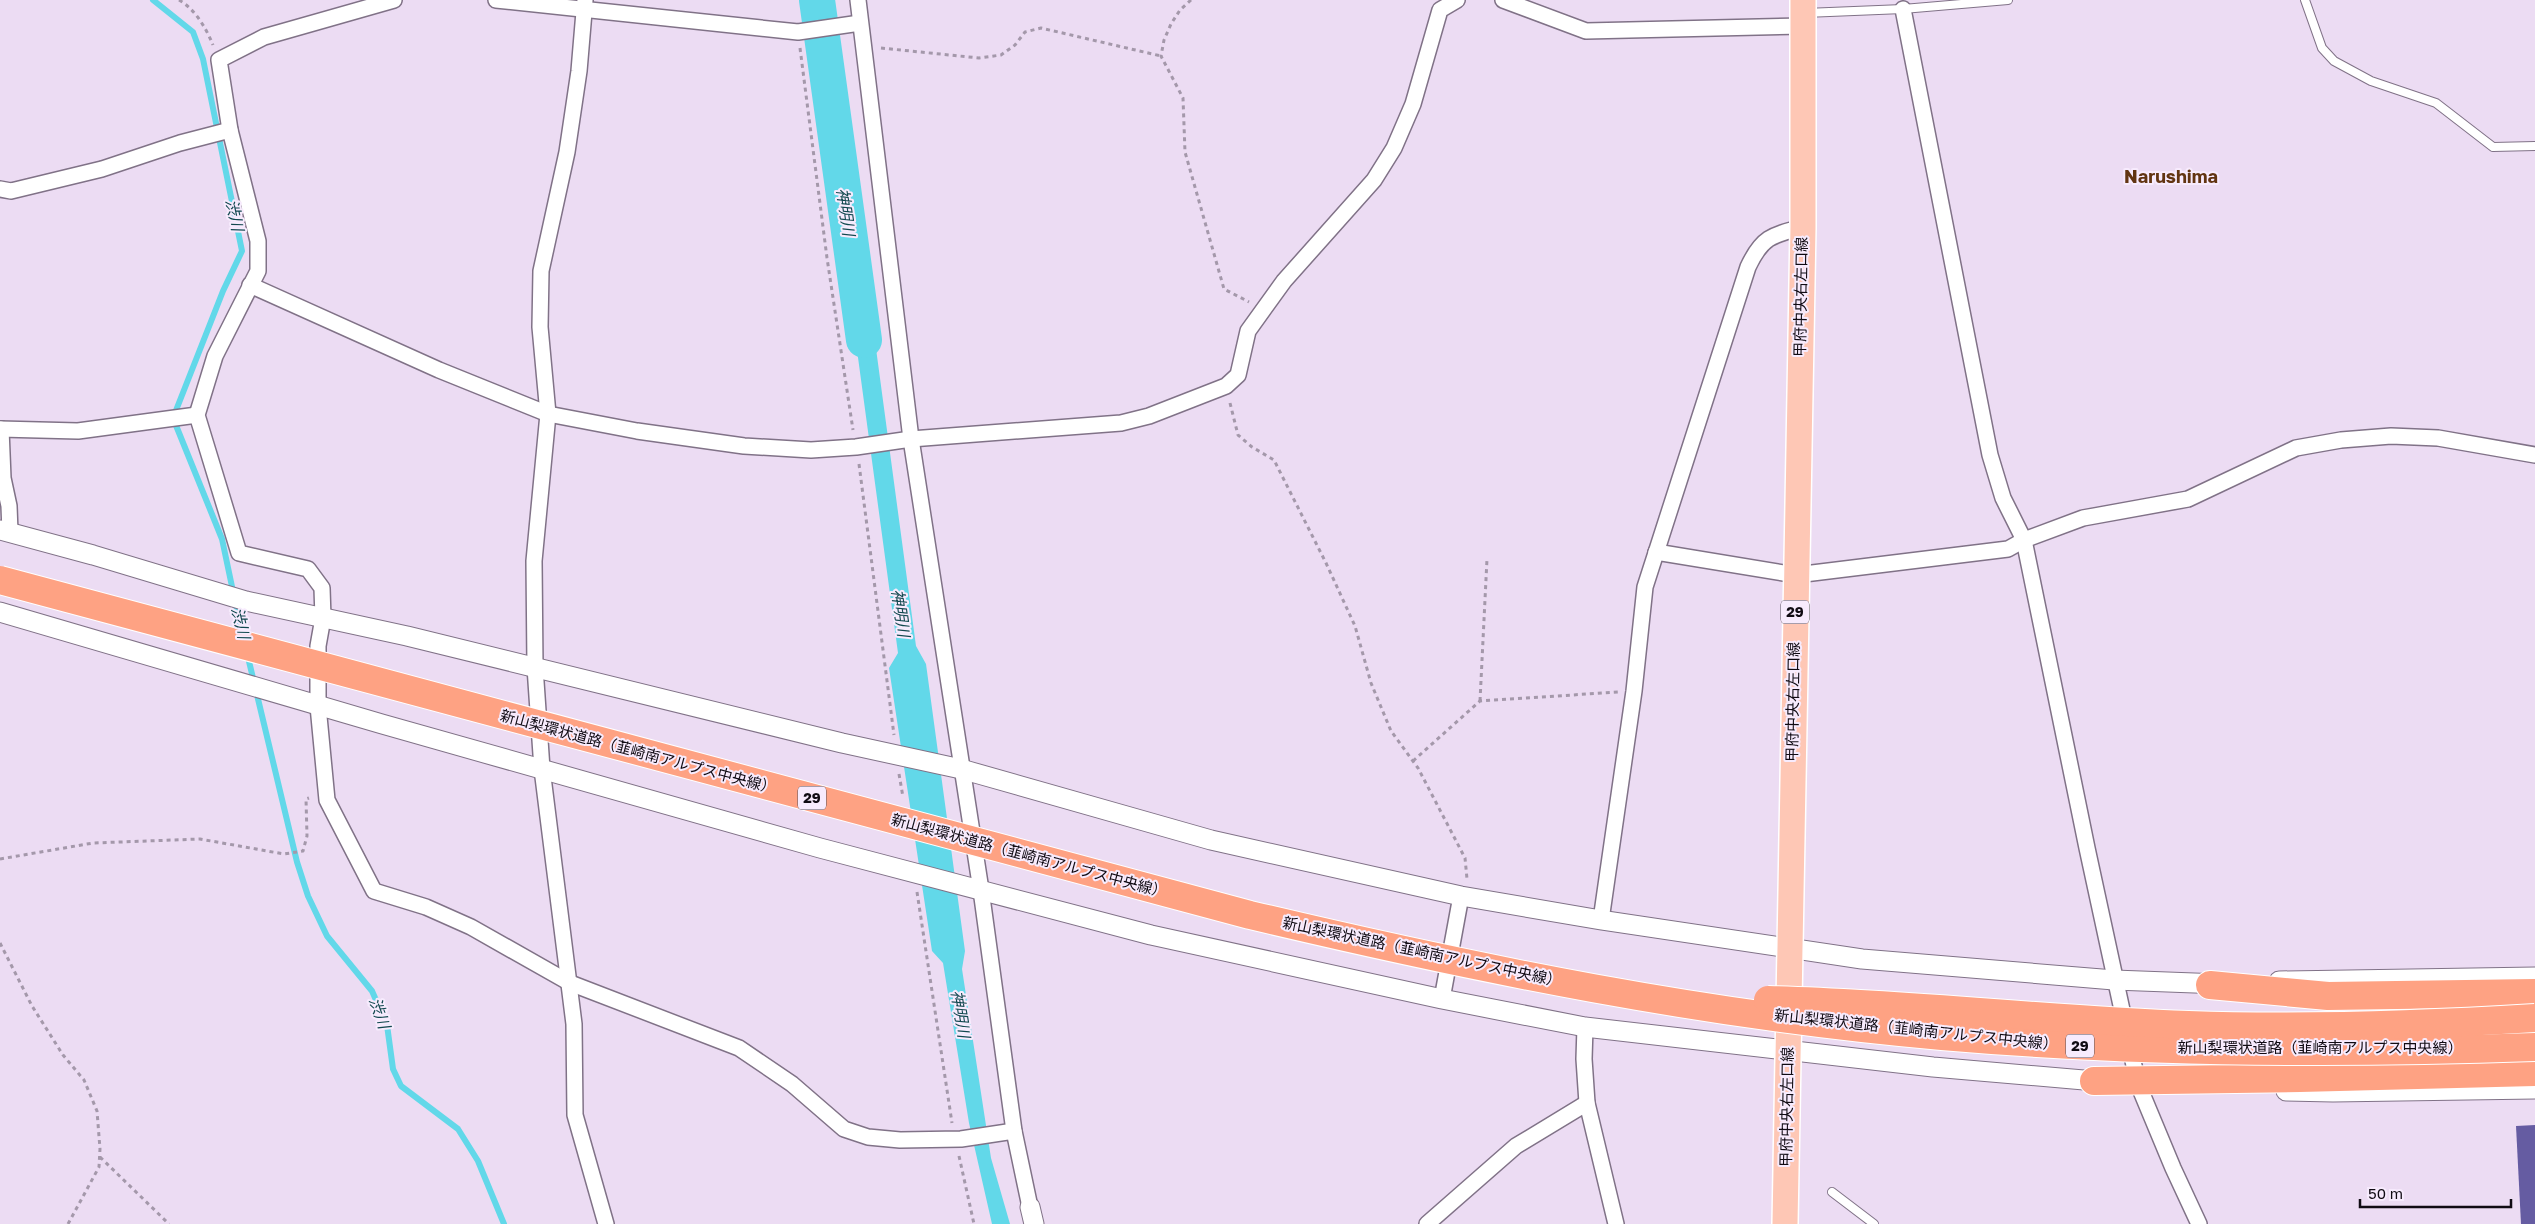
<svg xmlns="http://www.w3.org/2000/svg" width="2535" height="1224" viewBox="0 0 2535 1224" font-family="'Golos Text','Noto Sans JP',sans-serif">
<rect width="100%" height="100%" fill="#ecdcf3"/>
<!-- water -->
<path fill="#62d8e9" d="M868,289L916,646L926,664L965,951L962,969L991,1158L1010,1224H992L969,1123L943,963L932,951L889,668L898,653L849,291Z"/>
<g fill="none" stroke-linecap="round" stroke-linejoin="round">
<!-- stream -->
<g stroke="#62d8e9" stroke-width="6">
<path d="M153,0L193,32L203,59L242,251L223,291L173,418L222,539L243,639"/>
<path d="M247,653L297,862L308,896L327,936L372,991L387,1025L393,1069L401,1086L458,1129L478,1161L504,1224"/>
</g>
<!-- river -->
<path stroke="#62d8e9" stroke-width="36" d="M817,0L864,340"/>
</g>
<!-- building -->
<path fill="#655ca2" d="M2535,1125V1224H2521L2516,1126Z"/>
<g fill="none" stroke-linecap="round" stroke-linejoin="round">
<!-- service casing -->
<g stroke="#807287" stroke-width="10">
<g id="service">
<path d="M2305,0L2322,48L2334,61L2371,81L2436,103L2493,147L2535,146"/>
<path d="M1805,13L1903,9L2008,0"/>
<path d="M1832,1192L1874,1224"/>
</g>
</g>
<!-- minor casing -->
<g stroke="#807287" stroke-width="18">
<g id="minor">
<path d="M394,0L264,37L219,60L230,130L258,241V271L215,356L197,415L239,553L308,569L322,588L323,618L318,646V706L327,800L374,891L426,907L471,927L570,983L739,1048L792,1084L844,1129L868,1137L900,1140L961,1139L1014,1131"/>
<path d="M496,0L798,32L860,23"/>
<path d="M585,0L579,71L567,152L541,271L540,327L548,414L534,561L535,667L542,769L574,1024L575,1115L606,1224"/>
<path d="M858,0L911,439L981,890L1014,1131L1030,1207"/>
<path d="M1503,0L1586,31L1803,26"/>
<path d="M1903,9L1990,455L2003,498L2024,540L2087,848L2138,1084L2173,1168L2199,1224"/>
<path d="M0,189L11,191L102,169L180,143L230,130"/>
<path d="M250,285L439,370L548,414L637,431L744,446L811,450L856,447L911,439L1121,423L1149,416L1226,386L1238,375L1248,331L1284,281L1374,180L1394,148L1413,104L1440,10L1457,0"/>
<path d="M0,429L78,431L197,415"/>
<path d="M1,429L3,478L9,506L10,532"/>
<path d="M1656,552L1796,575L2008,549L2024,540L2083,518L2188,499L2296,448L2341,440L2391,436L2438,438L2535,455"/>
<path d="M1601,920L1634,691L1645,587L1748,267C1762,237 1772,235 1803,227"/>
<path d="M1442,999L1461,896"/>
<path d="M1585,1027L1584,1059L1587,1103L1616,1224"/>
<path d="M1427,1224L1516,1146L1587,1103"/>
</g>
</g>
<!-- tertiary casing -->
<g stroke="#807287" stroke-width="21">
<g id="tertiary">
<path d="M0,530L93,555L246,601L407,636L842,743L961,769L1211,840L1461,896L1601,920L1862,959L2114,980L2221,984"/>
<path d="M0,612L382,724L820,848L1151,935L1442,999L1585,1027L1933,1067L2107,1082"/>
<path d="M2279,981L2535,977"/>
<path d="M2286,1091L2333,1092L2535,1089"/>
<path d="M1030,1207L1034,1224"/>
</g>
</g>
<!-- primary casing -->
<g stroke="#fff" stroke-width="28">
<path id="primary" d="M1785,1224L1803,227V0"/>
</g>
<!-- motorway casing -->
<g stroke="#fff" stroke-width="30">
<g id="motorway">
<path d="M2210,985L2328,996L2535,993"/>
<path d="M2094,1081L2300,1078L2535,1072"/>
</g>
</g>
<!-- path -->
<g stroke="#a498aa" stroke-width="3" stroke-dasharray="4 4" stroke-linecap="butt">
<path d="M179,0C195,9 206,28 213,45"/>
<path d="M1191,0L1180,10L1171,24L1164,40L1161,56L1183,98L1185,152L1224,289L1249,302"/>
<path d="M800,48L827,258L853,430"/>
<path d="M881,48L979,58L1001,55L1015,45L1025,32L1041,28L1161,56"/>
<path d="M1230,403L1238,435L1252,447L1274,460L1326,563L1355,626L1371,683L1391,731L1418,768L1465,858L1467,879"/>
<path d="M859,464L894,735"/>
<path d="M1480,701L1487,559"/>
<path d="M1413,761L1480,701L1618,692"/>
<path d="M899,774L903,797"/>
<path d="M0,859L93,843L200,839L284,854L303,851L307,836L306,799L309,798"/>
<path d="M917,892L952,1123"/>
<path d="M0,943L32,1006L63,1055L84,1080L97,1111L100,1149L99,1167L68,1224"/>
<path d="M959,1156L974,1224"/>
<path d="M100,1157L169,1224"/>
</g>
<!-- service -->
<use href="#service" stroke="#fff" stroke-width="8"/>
<!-- minor -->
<use href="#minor" stroke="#fff" stroke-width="15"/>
<!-- tertiary -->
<use href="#tertiary" stroke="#fff" stroke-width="19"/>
<!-- primary -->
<use href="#primary" stroke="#fec7b5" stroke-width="25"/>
<!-- motorway -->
<use href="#motorway" stroke="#fea283" stroke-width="28"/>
<!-- motorway-bridge casing -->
<g stroke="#fff" stroke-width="30" stroke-linecap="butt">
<g id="motorway-bridge">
<path d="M0,580L1250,915C1477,969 1709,1016 1942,1036C2139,1053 2338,1054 2535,1047"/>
<path d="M1768,1000C1908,1003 2047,1020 2188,1025C2303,1029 2420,1025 2535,1018"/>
</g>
</g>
<!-- motorway-bridge -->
<use href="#motorway-bridge" stroke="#fea283" stroke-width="28"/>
</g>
<g text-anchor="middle" stroke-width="4" stroke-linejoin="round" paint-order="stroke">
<!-- shield labels -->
<g fill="#f7ebfd" stroke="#554e59" stroke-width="1">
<rect x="1781" y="600.5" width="28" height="23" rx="4"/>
<rect x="798" y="786.5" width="28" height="23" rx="4"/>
<rect x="2066" y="1034.5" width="28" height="23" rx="4"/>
</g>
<g font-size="14" font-weight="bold" fill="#100b13">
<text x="1795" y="617">29</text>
<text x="812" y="803">29</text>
<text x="2080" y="1051">29</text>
</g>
<!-- street labels -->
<g font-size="15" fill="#100b13" stroke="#f7ebfd">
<text transform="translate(1801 297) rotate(-89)" y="5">甲府中央右左口線</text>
<text transform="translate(1793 702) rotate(-89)" y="5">甲府中央右左口線</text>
<text transform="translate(638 752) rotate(15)" y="5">新山梨環状道路（韮崎南アルプス中央線）</text>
<text transform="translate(1029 856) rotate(15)" y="5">新山梨環状道路（韮崎南アルプス中央線）</text>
<text transform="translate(1422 952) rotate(12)" y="5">新山梨環状道路（韮崎南アルプス中央線）</text>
<text transform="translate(1916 1030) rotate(6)" y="5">新山梨環状道路（韮崎南アルプス中央線）</text>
<text x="2320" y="1053">新山梨環状道路（韮崎南アルプス中央線）</text>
<text transform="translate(1787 1107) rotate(-89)" y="5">甲府中央右左口線</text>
</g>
<!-- water labels -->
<g font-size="16" font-style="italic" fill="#12484f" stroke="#f7ebfd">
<text transform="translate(846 212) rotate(82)" y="6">神明川</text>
<text transform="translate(235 215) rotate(78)" y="6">渋川</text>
<text transform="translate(901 613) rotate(82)" y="6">神明川</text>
<text transform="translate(241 623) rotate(77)" y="6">渋川</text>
<text transform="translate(380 1013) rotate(70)" y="6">渋川</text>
<text transform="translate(961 1014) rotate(81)" y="6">神明川</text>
</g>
<!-- quarter labels -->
<g font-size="18" font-weight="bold" fill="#623512" stroke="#f7ebfd">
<text x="2171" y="183">Narushima</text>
</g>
</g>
<!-- scale -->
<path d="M2360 1199v8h151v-8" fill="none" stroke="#100b13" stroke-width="2.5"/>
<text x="2368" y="1199" font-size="15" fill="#100b13" stroke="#f7ebfd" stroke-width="4" paint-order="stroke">50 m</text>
</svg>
